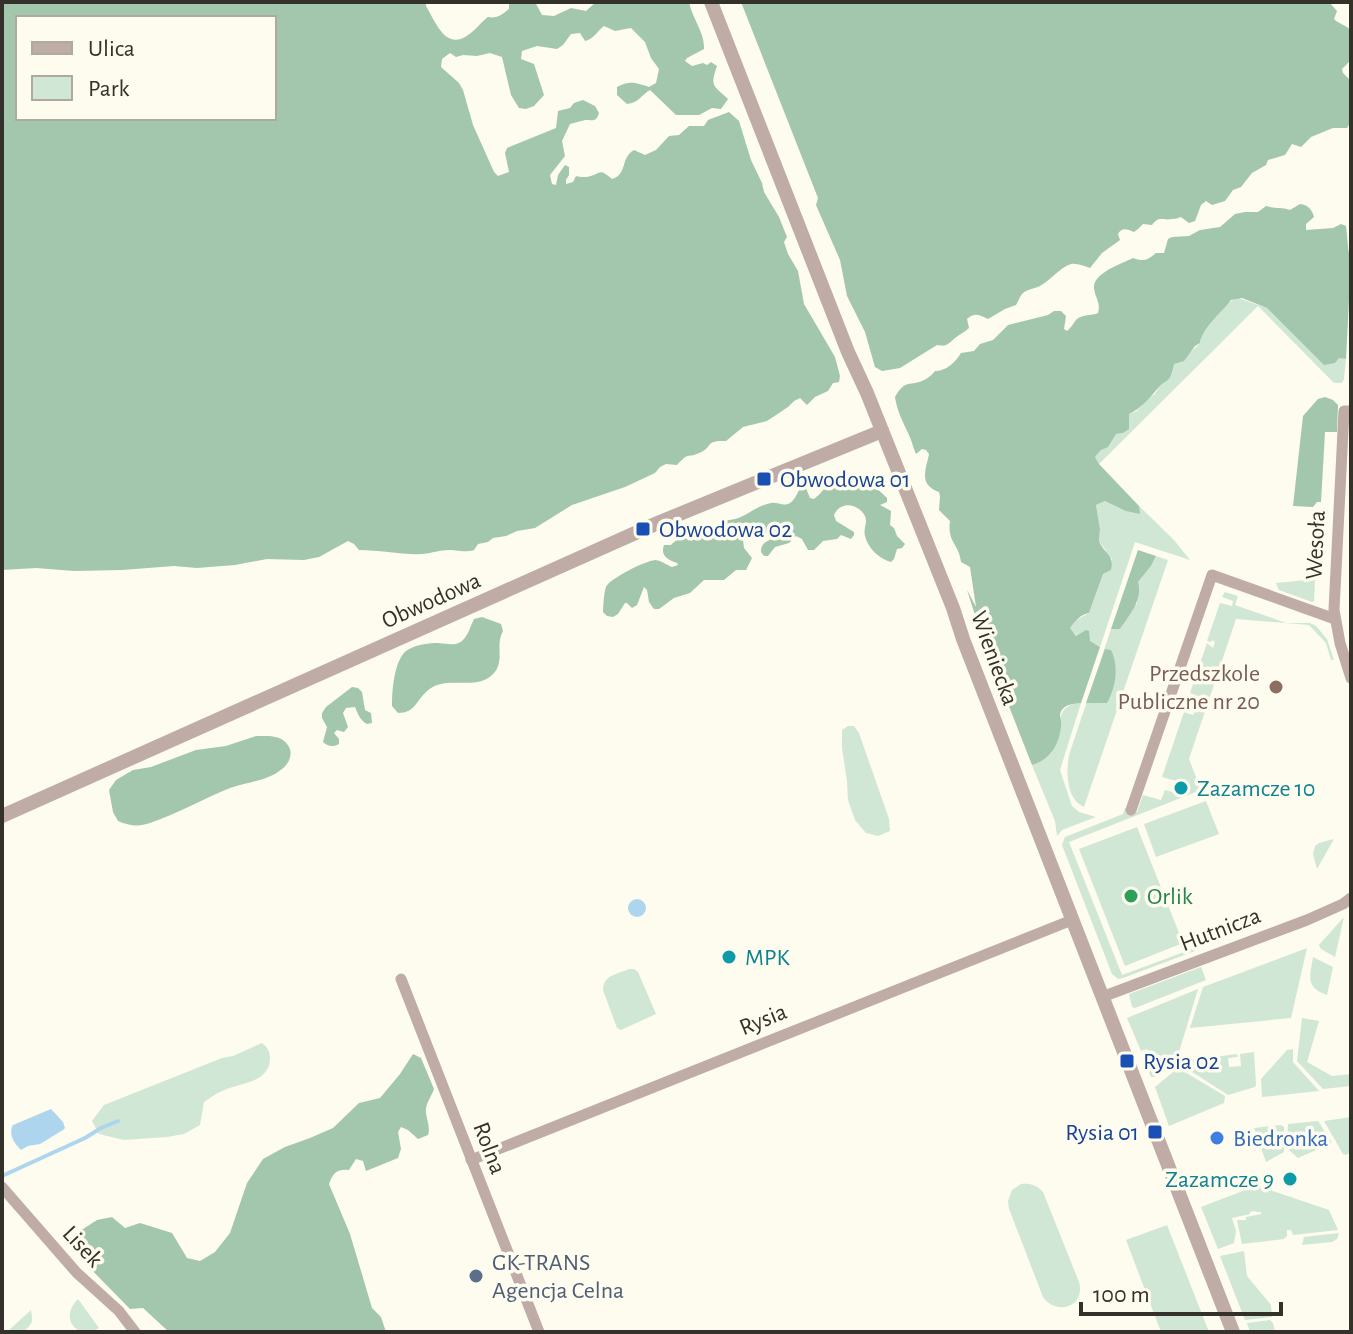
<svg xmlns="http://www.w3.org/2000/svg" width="1353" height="1334" viewBox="0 0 1353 1334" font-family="'Alegreya Sans',sans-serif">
<rect width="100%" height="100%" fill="#fefbef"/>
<!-- green -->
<g fill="#d0e7d5">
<path d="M1238,298L1267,308L1309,349L1346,359L1344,379L1342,383H1334L1258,306L1099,464L1095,457L1116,434L1123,433L1128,425L1129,414L1137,411L1147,399L1155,394L1174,364C1181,360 1196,348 1200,343C1201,341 1201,338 1202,336C1208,323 1224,302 1238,298Z"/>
<path d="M1105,501L1139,513V506L1174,540L1190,560L1135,542L1100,647C1087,639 1079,640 1069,628L1075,621L1089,613L1103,574L1111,570L1112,559L1099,541L1100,529L1096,505Z"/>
<path d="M1156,556L1168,560L1084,807C1066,799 1066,772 1069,755L1111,629H1120L1132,608L1137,604L1138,582L1151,566Z"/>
<path d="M1307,580H1315L1314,601L1312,602L1279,590L1276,583Z"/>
<path d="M1225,592L1238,596L1235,605L1286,623H1310L1316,626L1327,639L1334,660H1331L1326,643L1309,625L1236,619L1189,759L1201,790L1069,842L1122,975L1195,948V951L1123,978L1118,979L1112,974L1062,845L1065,837L1123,814L1125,808L1137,812L1143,795L1161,800L1165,790L1185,795L1187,784L1162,777L1184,712L1193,715L1200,697L1190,693L1207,643L1213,648L1215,642L1212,640L1211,642L1207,641L1220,603L1232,606L1233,601L1222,597Z"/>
<path d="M1081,703L1060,770L1072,806L1079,812L1096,817L1062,830L1057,836L1055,821L1032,765C1078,751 1041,705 1081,703Z"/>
<path d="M848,726H854L859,733L889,819L890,831L878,836L866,833L855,820L848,800L847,781L842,748V730Z"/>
<path d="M1206,801L1219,834L1156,857L1144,824Z"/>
<path d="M1137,827L1183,943L1125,966L1079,849Z"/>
<path d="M1334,839L1317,869L1313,854L1315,846L1319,843Z"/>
<path d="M1344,917L1335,957L1321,949L1319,945Z"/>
<path d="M1307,948L1291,1018L1190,1028L1203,987Z"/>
<path d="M1313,957L1333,967L1327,995C1305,987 1310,977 1313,957Z"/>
<path d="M1201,967L1206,980L1135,1008L1132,1007L1129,994Z"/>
<path d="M629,969H634L638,972L656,1014L621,1030L617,1028L603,990C603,975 618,974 629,969Z"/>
<path d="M1198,989L1176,1062L1155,1077H1151L1145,1062L1151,1059L1147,1049L1141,1051L1127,1018Z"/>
<path d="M1302,1018L1319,1021L1307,1062L1332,1076L1351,1074V1086L1323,1089L1297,1061Z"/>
<path d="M262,1043C267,1047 270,1051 270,1059C269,1084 237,1083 220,1092C215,1094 209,1099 204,1102L200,1125L184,1134L167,1137L124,1140L99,1134L92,1121L104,1105L222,1058L233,1056Z"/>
<path d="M1293,1049V1062L1319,1091L1262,1097L1261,1079L1287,1050Z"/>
<path d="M1254,1052L1256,1085L1255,1087L1228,1095L1183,1066V1064L1190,1060L1237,1054L1238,1057L1228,1058L1229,1067L1241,1066L1240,1054Z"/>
<path d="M1178,1068L1225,1096L1224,1103L1169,1126L1155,1087Z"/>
<path d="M1351,1117V1152L1346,1155L1343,1154L1324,1121Z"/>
<path d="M1318,1121L1332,1143L1298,1158L1287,1148L1288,1124Z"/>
<path d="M1281,1125L1284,1127V1152L1266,1162L1254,1128Z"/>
<path d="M1021,1184C1030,1183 1037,1185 1043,1192L1079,1282C1086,1307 1056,1316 1043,1297L1009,1209L1008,1201L1012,1190Z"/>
<path d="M1261,1187L1329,1210L1338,1230L1293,1235L1291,1230H1287V1236L1284,1239L1242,1244L1237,1220H1246V1217L1261,1214V1212H1256L1255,1211L1250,1212V1214L1232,1218L1236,1231L1234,1243L1218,1249L1201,1207L1248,1189Z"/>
<path d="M1167,1225L1209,1332H1161L1126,1240Z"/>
<path d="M1339,1233L1337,1239L1332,1242L1302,1245L1304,1237Z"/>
<path d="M1244,1251L1247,1276L1271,1305L1272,1317L1245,1320L1220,1256Z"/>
<path d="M78,1299L99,1328L92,1332H81C66,1324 67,1310 78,1299Z"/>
<path d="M31,1310C33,1323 33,1323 23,1332H7Z"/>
<path d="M1270,1320L1273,1323L1275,1332H1250L1247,1323Z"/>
</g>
<!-- forest -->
<g fill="#a3c7ac" fill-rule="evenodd">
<path d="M2,2H426V6C436,23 446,51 468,35C476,30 481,22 488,17C497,19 503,14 509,9V2H535L542,15L554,16L571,8L586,11L596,2H689C692,18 705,33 704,49L687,58L685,61L692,66L703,63L707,65L711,62L717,66C709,88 715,86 728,99L721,109L712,108L699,115H676L650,90C641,95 639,103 627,104L617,95V87C630,80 636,83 649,87L656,83L659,69L651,58L645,42L631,28L615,31L604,26C597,31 594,39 585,41L580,33L571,34L563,45L557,49L537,46L522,51L521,59L534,64L544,95L534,106L526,109L519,108L511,95L502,57L490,53L477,56L463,55L456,57L450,53L442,59L441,67L459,83L463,90L473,125L494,172L498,176L509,172L505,153L507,148L556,128L558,111L570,108L574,103L583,100L595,106L599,113C596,122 594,120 585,120C580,121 575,123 570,124L562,141L565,156L550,175L552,184L556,185L558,175L565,165L569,167V175L566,180V184L573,182L576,176C577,177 587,177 587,177C602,174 598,167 612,179C628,174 620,158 634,150L645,155L656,150L669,136L679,135L689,126H704L708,120L729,112L739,121L751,160L762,183L764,192L779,217L787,237L784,242L788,254L798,271L804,304L835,357L840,376L839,382L833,383L828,391L815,397L807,405L800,398L794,401L788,407L767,421L743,427L726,441C704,440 714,447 699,453C685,459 690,451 677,465L666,464L660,467L655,473L625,487L572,505L535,528L517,531L506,536L493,538L488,542L478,544L474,550C462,553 460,550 449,550C440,550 432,553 423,554C402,555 380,550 359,550L354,544L348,541L319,557L304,560L267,559L235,565L197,568L174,566L122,570L74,571L36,568L2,570ZM274,18V118H18V18Z"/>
<path d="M741,2H1329L1337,11L1334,19C1339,24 1344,24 1351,30V60L1342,69L1343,73L1351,81V122L1347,128H1333L1311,137L1301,147L1292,144L1285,155L1268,160L1266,165L1252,173L1241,187L1233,190L1225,201L1212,205L1206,201L1201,205L1195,221L1189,223L1181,217C1178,218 1175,219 1172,219C1162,221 1159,215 1152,225L1143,224L1138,229L1134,232C1127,229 1122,227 1118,234L1120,240L1102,253L1090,268C1084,266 1077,263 1071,264C1059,268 1051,280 1040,286C1034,289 1027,289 1022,294C1020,296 1018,302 1016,305L1005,309L988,319C979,315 975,312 967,319L969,328C965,332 960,334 955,338C948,344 947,347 937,345L900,368L882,371L875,367L865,332L847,296L840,260L819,212L816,205L818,198Z"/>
<path d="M1300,204C1308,205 1312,209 1314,217L1306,224V230L1333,228L1341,224L1346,226C1348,238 1347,250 1351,261L1346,359L1339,358L1335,363L1324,365L1267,308L1242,298L1231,300C1221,313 1203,327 1200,343L1195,346L1184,361L1174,364C1174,365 1171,376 1170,377C1167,382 1163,382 1160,386C1151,396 1141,409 1129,414V429L1123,433L1116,434L1108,447L1101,450L1095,457L1099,464L1139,506L1140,514L1126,511L1105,501L1096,505L1100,529L1099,541C1104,554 1115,554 1111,570L1103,574L1089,613C1081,614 1074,622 1070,628L1076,636L1086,630L1089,631L1090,641L1100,647L1081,703C1073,704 1062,704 1060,715C1060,716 1062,726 1061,727C1059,745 1050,760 1032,765L983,640L967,590L976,607L970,567L961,562C959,543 947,543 950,521L939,510L940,496L939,492C918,484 926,470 929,454L926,450L922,449L916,454C913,448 912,441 909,435C903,422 897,411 895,397C906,378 910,387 924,380C927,379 933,374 935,371C946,371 955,363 961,353L974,351L980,344L993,340L1008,325L1048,315L1054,311H1061L1066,316L1064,329L1067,331C1072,327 1074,322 1077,319C1083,314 1091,316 1098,313C1101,302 1095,298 1094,288C1093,273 1121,264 1133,258C1144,262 1148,260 1156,253H1164L1168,239L1172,237L1189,236L1200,230L1220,227L1235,214L1245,212H1258L1266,206C1275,209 1281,207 1290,210Z"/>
<path d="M1325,397L1333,400L1338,405L1337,432H1325L1321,502H1317L1313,507L1293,506L1303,416L1318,399Z"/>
<path d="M865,480H868L887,498V502L880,505L891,511L890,525L894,528L897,536L905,544L902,548L897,549L894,559L891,562C879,559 868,548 865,536C863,528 868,523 865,516C858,503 840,501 834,515L836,521L854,532V535L851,539L841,535L837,539L823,541L814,550H808L802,539L796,536L789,543L775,547L768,556H764L761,552C761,543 765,543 771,539L772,535L764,536L751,533L743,540L744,548L752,558L746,570H736L724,580H704L690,593L674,598L659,609H654L649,602L647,590L644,587L637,605L632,608L627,603H625L618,614L613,617L607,616L603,612C603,607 604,592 606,587C609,579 645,561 655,560C660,560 667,565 672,567L678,565L677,563C668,560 660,556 664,545H671C677,538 689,535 698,536L709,524L715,526L723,520C743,522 751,507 771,503C778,502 783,507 790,503C795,500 797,493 801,487L805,486L810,498L814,499C828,489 822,482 842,487L850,482L858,483Z"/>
<path d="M1138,550L1156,556L1151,566L1138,582C1143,600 1130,614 1120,629H1111Z"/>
<path d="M482,617L501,624L503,631C495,645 505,661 494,673C476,693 446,673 427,691C416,701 415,713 398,713L392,706C392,691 394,661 406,651C414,645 428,643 437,643C445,643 455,647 462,641C468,636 471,625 474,619Z"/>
<path d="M1105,649L1111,650C1119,666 1116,687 1107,703H1086Z"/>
<path d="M352,687L358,688L362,692L365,710L371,713L372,723L367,724C360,720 358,714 355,707L346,708L343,713L348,727L344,732L337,730L334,733L339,739V744C334,747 328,747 323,742L327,727L322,718V713L326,707Z"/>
<path d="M256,736C267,736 283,734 289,747C293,754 289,764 282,769C268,781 247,782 230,788C203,799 177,814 150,823C138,827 130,826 118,821L113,812L109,790L116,780L133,770L151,767L196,750L226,746Z"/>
<path d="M413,1054L421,1058L434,1089C432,1095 427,1102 426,1108C425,1118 431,1125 428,1135L418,1139L408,1130L401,1127L398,1132L401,1149L398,1158L366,1171L363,1161L356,1159L349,1170C337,1169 333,1173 329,1184L350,1234L372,1308L381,1317L386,1332H169L143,1308L130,1309L81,1259L80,1231L97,1220L112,1217L125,1228L140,1223L172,1233L187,1258L200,1261L215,1252L230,1233L247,1183L263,1159L285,1147L310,1138L333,1128L359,1103L380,1098L400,1074Z"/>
</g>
<!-- water -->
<g fill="#add6ee">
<circle cx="637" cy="908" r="9"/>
<path d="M51,1109L63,1122L65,1128L63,1130L40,1144L28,1146L21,1150C14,1143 8,1134 13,1125Z"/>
</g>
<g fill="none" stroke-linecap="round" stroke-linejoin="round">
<!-- stream -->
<path stroke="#add6ee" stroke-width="4" d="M2,1176L85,1138L101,1128L118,1121"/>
<!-- minor -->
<g stroke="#c0aca7" stroke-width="11">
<path d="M1351,411H1344L1334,610L1340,643L1351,678"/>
<path d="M1131,810L1212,575L1335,619"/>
<path d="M401,979L539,1332"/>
<path d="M1102,997L1307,920L1343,904L1351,898"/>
<path d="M471,1160L1072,920"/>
<path d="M2,1187L77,1273L119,1311L135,1332"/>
</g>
<!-- tertiary -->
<g stroke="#c0aca7" stroke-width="14">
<path d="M711,2L848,352L867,393L953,608L963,639L1233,1332"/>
<path d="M2,816L660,522L882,431"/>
</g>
</g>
<!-- markers -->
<g fill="#1a4fb4" stroke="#fefbef" stroke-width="3">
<rect x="756" y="471" width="16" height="16" rx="4"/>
<rect x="635" y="521" width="16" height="16" rx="4"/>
<rect x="1119" y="1053" width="16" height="16" rx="4"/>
<rect x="1147" y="1124" width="16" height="16" rx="4"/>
</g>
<circle fill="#8d6e63" stroke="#fefbef" stroke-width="3" cx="1276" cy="687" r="8"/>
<g fill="#0f9aa8" stroke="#fefbef" stroke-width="3">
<circle cx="1181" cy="788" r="8"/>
<circle cx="729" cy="957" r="8"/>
<circle cx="1290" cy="1179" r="8"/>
</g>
<circle fill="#2e9e5b" stroke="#fefbef" stroke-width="3" cx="1131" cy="896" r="8"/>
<circle fill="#3f7fe0" stroke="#fefbef" stroke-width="3" cx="1217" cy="1138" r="8"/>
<circle fill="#5c6f8a" stroke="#fefbef" stroke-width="3" cx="476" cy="1276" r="8"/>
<g text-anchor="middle" stroke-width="7" stroke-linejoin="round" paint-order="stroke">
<!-- transit labels -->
<g font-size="24" fill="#164399" stroke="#fefbef" text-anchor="start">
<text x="780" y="487">Obwodowa 01</text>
<text x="659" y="537">Obwodowa 02</text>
<text x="1143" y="1069">Rysia 02</text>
<text x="1139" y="1140" text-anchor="end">Rysia 01</text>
</g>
<!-- street labels -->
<g font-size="24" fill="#33312a" stroke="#fefbef">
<text transform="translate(1315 545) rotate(-87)" y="8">Wesoła</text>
<text transform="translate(431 600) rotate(-24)" y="8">Obwodowa</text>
<text transform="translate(995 658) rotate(70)" y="8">Wieniecka</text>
<text transform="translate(1220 929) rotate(-21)" y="8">Hutnicza</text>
<text transform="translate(763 1019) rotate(-22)" y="8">Rysia</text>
<text transform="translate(490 1148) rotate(69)" y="8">Rolna</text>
<text transform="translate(83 1246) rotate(47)" y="8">Lisek</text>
</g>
<!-- education labels -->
<g font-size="24" fill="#785e54" stroke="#fefbef" text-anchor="end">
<text x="1260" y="681">Przedszkole<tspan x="1260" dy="28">Publiczne nr 20</tspan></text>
</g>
<!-- culture labels -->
<g font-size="24" fill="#0d838f" stroke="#fefbef" text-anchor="start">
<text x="1197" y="796">Zazamcze 10</text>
<text x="745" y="965">MPK</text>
<text x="1274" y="1187" text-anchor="end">Zazamcze 9</text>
</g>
<!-- leisure labels -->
<g font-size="24" fill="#27864d" stroke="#fefbef" text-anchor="start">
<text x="1147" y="904">Orlik</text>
</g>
<!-- shop labels -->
<g font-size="24" fill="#366cbe" stroke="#fefbef" text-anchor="start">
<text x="1233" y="1146">Biedronka</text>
</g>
<!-- service labels -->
<g font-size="24" fill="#4e5e75" stroke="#fefbef" text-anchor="start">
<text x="492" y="1270">GK-TRANS<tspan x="492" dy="28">Agencja Celna</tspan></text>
</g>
</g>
<!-- border -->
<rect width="1353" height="1334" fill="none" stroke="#33312a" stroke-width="8"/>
<!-- legend -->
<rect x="16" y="16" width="260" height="104" fill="#fefbef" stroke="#adaaa0" stroke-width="2"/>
<rect x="32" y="42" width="40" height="12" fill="#c0aca7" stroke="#adaaa0" stroke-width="2"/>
<text x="88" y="56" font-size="24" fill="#33312a">Ulica</text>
<rect x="32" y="76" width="40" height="24" fill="#d0e7d5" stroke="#adaaa0" stroke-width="2"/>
<text x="88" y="96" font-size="24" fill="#33312a">Park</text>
<!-- scale -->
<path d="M1081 1302v12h200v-12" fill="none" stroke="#33312a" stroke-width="4"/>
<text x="1093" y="1302" font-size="24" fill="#33312a" stroke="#fefbef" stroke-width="6" paint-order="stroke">100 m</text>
</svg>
